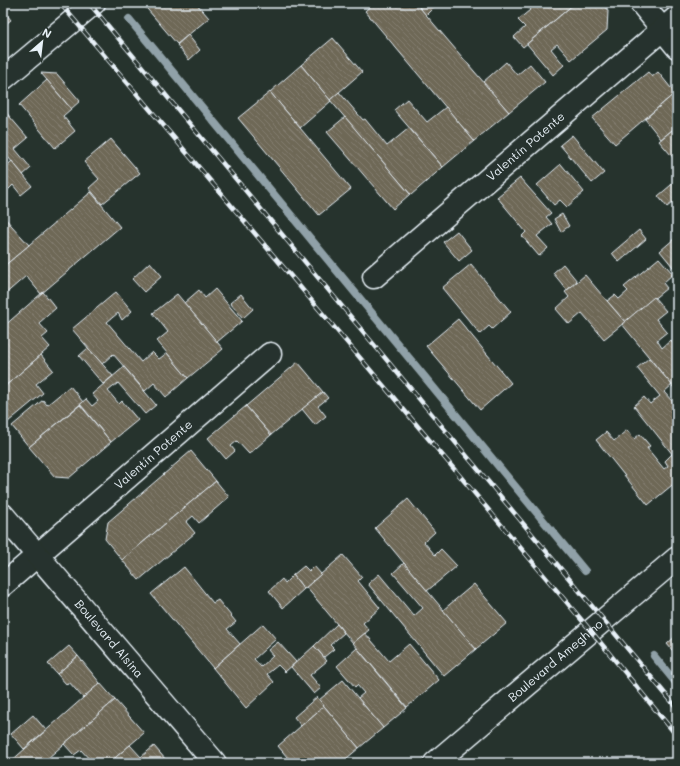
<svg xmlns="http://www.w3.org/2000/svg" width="680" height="766" viewBox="0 0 680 766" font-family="Mali,sans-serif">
<defs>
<pattern id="building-back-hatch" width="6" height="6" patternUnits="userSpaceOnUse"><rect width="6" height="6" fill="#6e6757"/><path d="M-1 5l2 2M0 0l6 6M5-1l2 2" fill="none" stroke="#837d70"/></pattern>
</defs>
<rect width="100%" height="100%" fill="#26332d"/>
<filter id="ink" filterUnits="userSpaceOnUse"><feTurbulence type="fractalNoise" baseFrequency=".025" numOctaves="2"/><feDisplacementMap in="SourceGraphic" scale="8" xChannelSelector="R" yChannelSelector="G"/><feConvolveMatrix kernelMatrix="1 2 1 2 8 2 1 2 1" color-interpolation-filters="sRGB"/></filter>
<g filter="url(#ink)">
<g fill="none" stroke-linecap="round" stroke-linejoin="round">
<!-- stream -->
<g stroke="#90a1a8" stroke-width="8">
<path d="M129,19L585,571"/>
<path d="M654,656L677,684"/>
</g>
</g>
<!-- building -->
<g fill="url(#building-back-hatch)" stroke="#e8f1f8">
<path d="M142,3H196L209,18L177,44Z"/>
<path d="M374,3H416L509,112L474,141L365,11Z"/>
<path d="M416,3H430L434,7L426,15Z"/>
<path d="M524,3H575L523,47L514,37L525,27L518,20L530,10Z"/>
<path d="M575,3H602L608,11L607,30L571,60L557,44L551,49L564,65L553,75L527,44Z"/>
<path d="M3,10L11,20L3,26Z"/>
<path d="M188,35L200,50L189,60L177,45Z"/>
<path d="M333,38L362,72L330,100L301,65Z"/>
<path d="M506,62L517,75L530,64L545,82L509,112L483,82Z"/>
<path d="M301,65L331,101L300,128L270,92Z"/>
<path d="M648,72L652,77L658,72L675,93L615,144L592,118Z"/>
<path d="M41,73L57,74L80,101L71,109Z"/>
<path d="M47,80L71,109L63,116L75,131L55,148L19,105Z"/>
<path d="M270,92L351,189L319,215L238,118Z"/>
<path d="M339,92L363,120L365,119L387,146L409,128L443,167L411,195L330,100Z"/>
<path d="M675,93L677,95V126L661,139L645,119Z"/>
<path d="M407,99L427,122L446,107L474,141L443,167L394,110Z"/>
<path d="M4,110L28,138L15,149L31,168L23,175L3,151V111Z"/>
<path d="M345,117L410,194L393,209L327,132Z"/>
<path d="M677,126V162L659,141Z"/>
<path d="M572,135L604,173L592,183L560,145Z"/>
<path d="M111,139L140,173L102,204L89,188L99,179L84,162Z"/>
<path d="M12,161L32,186L21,195L13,185L8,190L3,184V179L6,177L3,173V169Z"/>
<path d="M561,164L584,192L567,207L560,200L554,205L537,185Z"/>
<path d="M520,178L551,213L546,217L552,224L537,236L548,248L539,256L522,236L526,232L497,197Z"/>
<path d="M677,180V199L667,207L658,196Z"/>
<path d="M91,192L120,227L41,294L26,276L3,296V267Z"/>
<path d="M677,199V208L672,203Z"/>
<path d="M562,214L569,226L561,232L554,219Z"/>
<path d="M3,216L29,245L3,267Z"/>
<path d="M639,230L646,239L619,262L612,253Z"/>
<path d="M457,231L472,250L459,261L443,242Z"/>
<path d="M675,238L677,240V272L660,251Z"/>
<path d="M659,258L673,274L663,283L667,288L625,322L607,301L615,295L619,299L628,291L624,287Z"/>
<path d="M150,262L162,276L144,292L132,279Z"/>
<path d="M471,264L511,312L492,329L489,326L480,334L442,288Z"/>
<path d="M563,264L577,281L567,290L553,273Z"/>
<path d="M585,275L625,322L604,339L582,313L569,324L556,309L569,297L565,292Z"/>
<path d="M215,289L242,321L217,342L184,303L199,290L205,298Z"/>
<path d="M43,292L56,308L39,323L48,333L42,338L50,347L3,388V327Z"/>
<path d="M116,292L132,311L122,320L118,313L107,322L141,362L152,352L159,359L167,353L188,378L166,397L154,383L145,391L113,354L102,364L72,329Z"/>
<path d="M177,294L223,349L188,378L157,341L168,332L153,313Z"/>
<path d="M241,294L253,309L243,318L230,303Z"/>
<path d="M654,297L666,311L656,319L667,332L657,340L662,348L671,340L677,348V385L674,388L622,324Z"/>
<path d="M458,319L511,383L480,410L426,346Z"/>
<path d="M88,348L113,376L103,384L79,356Z"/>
<path d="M41,355L53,370L36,384L43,393L8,422L3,416V388Z"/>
<path d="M649,358L672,385L664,392L673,402L677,399V460L634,406L644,397L650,404L660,396L637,368Z"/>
<path d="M298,362L323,392L271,435L246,406Z"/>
<path d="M124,367L156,405L145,414L118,383L108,391L119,404L122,401L138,420L111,442L80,404L86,399L92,406L98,401L92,394Z"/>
<path d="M70,386L83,402L29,447L12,426L43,400L47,405Z"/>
<path d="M323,392L328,398L318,406L326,416L315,425L302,409Z"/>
<path d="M80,405L111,442L69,478L55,477L29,447Z"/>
<path d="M246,406L271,435L249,454L237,441L231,446L235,451L226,459L208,438Z"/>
<path d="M627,430L634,439L640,434L650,446L647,448L664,469L668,466L665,461L672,454L677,460V481L648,505L596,440L606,432L614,441Z"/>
<path d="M191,451L216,481L122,560L105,539L108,522Z"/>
<path d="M216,481L229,497L199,523L193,516L186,522L195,533L139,580L122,560Z"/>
<path d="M408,499L435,532L424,542L435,555L441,549L457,566L427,591L375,528Z"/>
<path d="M343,555L362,577L358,581L380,608L363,623L369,630L353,643L306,587Z"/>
<path d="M404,563L476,649L444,676L368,584L379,574L414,616L423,608L393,573Z"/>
<path d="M304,566L309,571L314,566L321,574L304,589L293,575Z"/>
<path d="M184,567L213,603L218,600L236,622L227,629L240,644L213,668L151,594Z"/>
<path d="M293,575L304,589L283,608L269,591L282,579L285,583Z"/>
<path d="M474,584L507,623L476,649L443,610Z"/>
<path d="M263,624L276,639L254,659L261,667L273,656L268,650L278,642L296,662L285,672L278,665L267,674L274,682L246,708L213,668Z"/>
<path d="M337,624L344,633L330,645L334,649L324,657L314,646Z"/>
<path d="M365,633L389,661L409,644L439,680L407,707L353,643Z"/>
<path d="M677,635V656L667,644Z"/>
<path d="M69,646L78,656L57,674L48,664Z"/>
<path d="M314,646L327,661L310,675L321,688L314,694L291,667Z"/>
<path d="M357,648L407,708L383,728L358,698L364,693L357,685L355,687L337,666Z"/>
<path d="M78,656L100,683L83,698L69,682L67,685L57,674Z"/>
<path d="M343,680L383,728L359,748L319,700Z"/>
<path d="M100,683L115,700L48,758L52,763H9Z"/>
<path d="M317,697L324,706L301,726L294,717Z"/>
<path d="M115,700L144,733L109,763H89L91,761L81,750L74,755L64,744Z"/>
<path d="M324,706L359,748L341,763H292L278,746Z"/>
<path d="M33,715L46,730L24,749L11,734Z"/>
<path d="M130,745L141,757L154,746L166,760L163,763H109Z"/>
</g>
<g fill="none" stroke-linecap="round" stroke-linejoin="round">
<!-- street casing -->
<g stroke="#e8f1f8" stroke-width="25">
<g id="street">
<path d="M641,3L677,47"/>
<path d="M3,79L94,3"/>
<path id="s1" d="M374,277L677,17"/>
<path id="s2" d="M3,585L270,354"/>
</g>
</g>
<!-- secondary casing -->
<g stroke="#e8f1f8" stroke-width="25">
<g id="secondary">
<path id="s3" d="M3,515L215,763"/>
<path id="s4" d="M435,763L677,558"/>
</g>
</g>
<!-- street -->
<use href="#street" stroke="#26332d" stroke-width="22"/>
<!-- secondary -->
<use href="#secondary" stroke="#26332d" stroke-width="22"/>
<!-- rail casing -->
<g stroke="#e8f1f8" stroke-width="4.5">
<g id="rail">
<path d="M60,3L591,631L677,736"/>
<path d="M89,3L677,708"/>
</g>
</g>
<!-- rail -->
<use href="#rail" stroke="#26332d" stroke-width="3" stroke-dasharray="9" stroke-linecap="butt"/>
</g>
</g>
<g text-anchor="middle" stroke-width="3.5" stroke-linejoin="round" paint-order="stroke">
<!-- street labels -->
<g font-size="12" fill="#e8f1f8" stroke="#26332d">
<text dy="4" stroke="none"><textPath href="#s1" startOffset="200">Valentín Potente</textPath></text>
<text dy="4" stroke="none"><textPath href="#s2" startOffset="199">Valentín Potente</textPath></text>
<text dy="4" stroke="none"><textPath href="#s3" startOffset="163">Boulevard Alsina</textPath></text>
<text dy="4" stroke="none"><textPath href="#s4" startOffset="158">Boulevard Ameghino</textPath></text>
</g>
</g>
<!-- margin -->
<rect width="680" height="766" fill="none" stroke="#26332d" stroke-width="16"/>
<rect x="8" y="8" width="664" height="750" fill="none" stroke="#e8f1f8" stroke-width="1.5" filter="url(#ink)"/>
<!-- north arrow -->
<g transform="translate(42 42) rotate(28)" stroke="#26332d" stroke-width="3" paint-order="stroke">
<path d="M0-3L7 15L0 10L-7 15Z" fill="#e8f1f8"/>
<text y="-6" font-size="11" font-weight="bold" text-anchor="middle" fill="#e8f1f8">N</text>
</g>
</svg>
